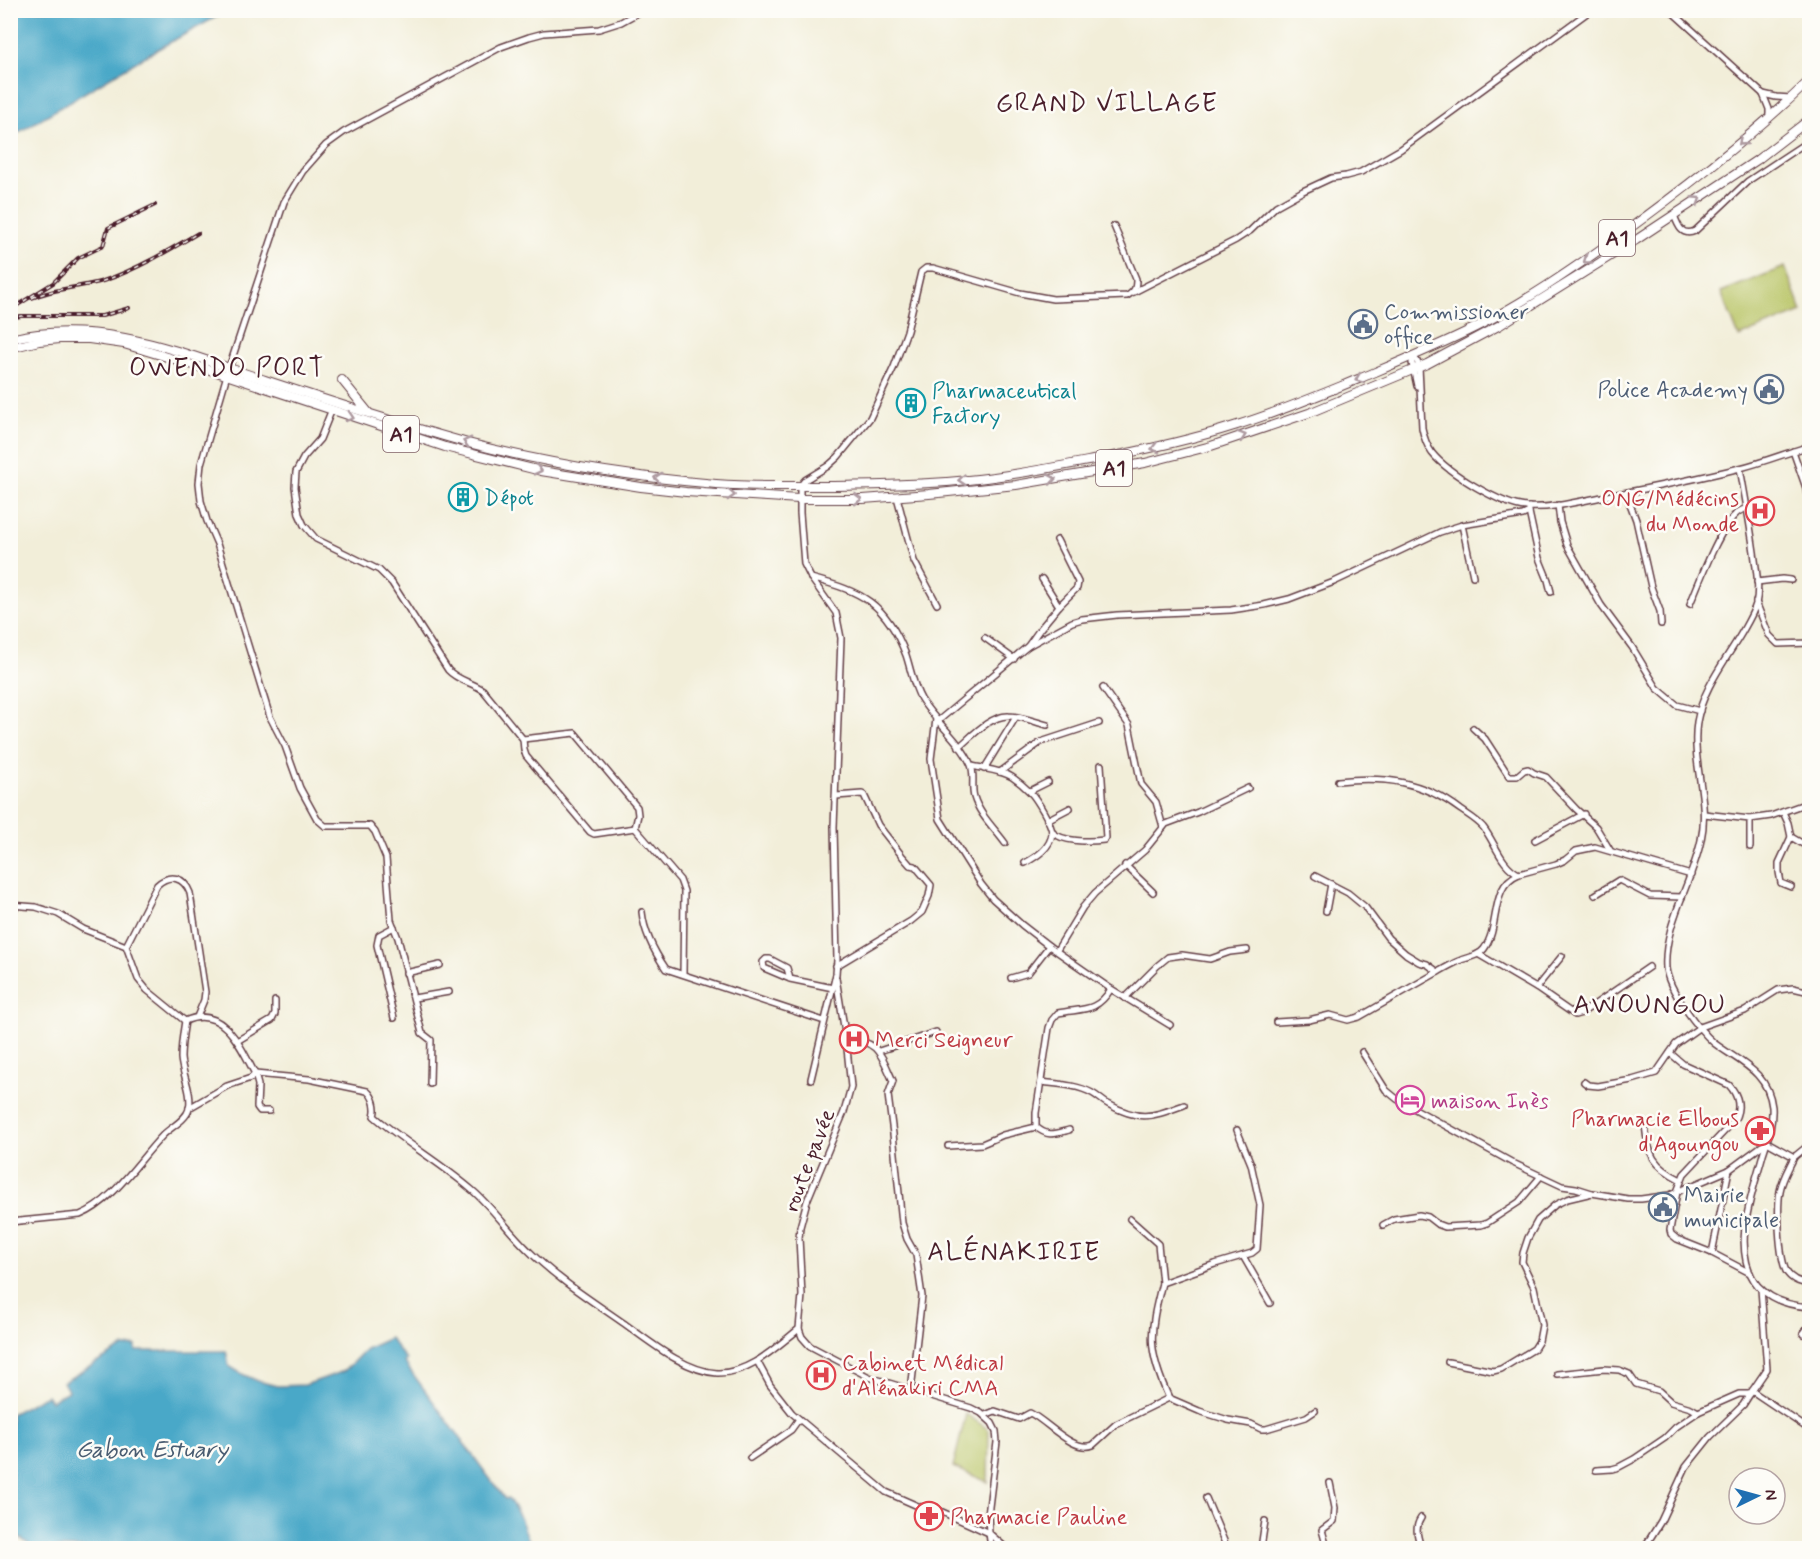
<svg xmlns="http://www.w3.org/2000/svg" width="1820" height="1559" viewBox="0 0 1820 1559" font-family="Mynerve,sans-serif">
<rect width="100%" height="100%" fill="#fdfcf7"/>
<filter id="ink" filterUnits="userSpaceOnUse"><feTurbulence type="fractalNoise" baseFrequency=".0167" numOctaves="2"/><feDisplacementMap in="SourceGraphic" scale="12" xChannelSelector="R" yChannelSelector="G"/><feConvolveMatrix kernelMatrix="1 2 1 2 8 2 1 2 1" color-interpolation-filters="sRGB"/></filter>
<filter id="wash" filterUnits="userSpaceOnUse"><feTurbulence type="fractalNoise" baseFrequency=".008" numOctaves="4" result="noise"/><feDisplacementMap in="SourceGraphic" scale="24" xChannelSelector="R" yChannelSelector="G"/><feGaussianBlur stdDeviation="1.35" result="paint"/><feColorMatrix in="noise" values="0 0 0 0 0 0 0 0 0 0 0 0 0 0 0 0 0 1.4 0 .05"/><feComposite in="paint" operator="in"/></filter>
<g filter="url(#wash)">
<rect width="100%" height="100%" fill="#f2eed9"/>
<!-- green -->
<g fill="#b9c567" stroke="#827249" stroke-width="1.5">
<path d="M1785,267L1802,312L1739,337L1721,292Z"/>
<path d="M966,1414L989,1430L988,1482L953,1467Z"/>
</g>
<!-- water -->
<g fill="#49a8c8" stroke="#4a647a" stroke-width="1.5">
<path d="M11,10H227V11L149,54L11,137Z"/>
<path d="M390,1338L406,1360L404,1362L505,1499L508,1498L519,1515L530,1543L535,1548H34L11,1531V1414L47,1395L51,1401L68,1391L63,1382L124,1347L136,1346V1351H226L229,1366L242,1374L258,1381L277,1386L305,1385L344,1371L366,1349Z"/>
</g>
</g>
<g filter="url(#ink)">
<g fill="none" stroke-linecap="round" stroke-linejoin="round">
<!-- minor casing -->
<g stroke="#633e45" stroke-width="8">
<g id="minor">
<path d="M1670,10L1763,94L1769,109V118"/>
<path d="M1763,94L1776,97L1791,98"/>
<path d="M1674,215C1678,226 1682,237 1695,231L1748,181L1810,140"/>
<path d="M1134,292L1236,240L1250,231L1276,206L1303,191L1331,178L1346,176L1361,172L1401,149L1591,10"/>
<path d="M1413,357L1417,361L1419,367L1422,428C1424,438 1427,446 1432,453C1448,473 1501,505 1526,507C1552,509 1581,501 1607,496C1651,488 1696,479 1740,468C1764,462 1786,453 1810,446"/>
<path d="M1413,357L1412,363L1417,386"/>
<path d="M332,409L320,439L304,457L296,472L295,487L299,514L304,525L316,539L379,570L392,583L448,670C458,681 472,682 483,690L523,739L524,750L526,756L590,832L594,834L635,828L680,880L684,891L683,974"/>
<path d="M1793,451L1806,488L1809,509"/>
<path d="M1740,468C1745,496 1750,524 1754,552C1756,569 1760,588 1756,604C1753,614 1746,625 1741,634C1724,663 1703,688 1697,722C1691,762 1710,801 1701,840C1693,881 1663,926 1666,968C1668,989 1698,1029 1714,1043C1739,1062 1768,1071 1772,1107C1773,1123 1768,1139 1763,1154C1753,1192 1729,1251 1758,1286C1771,1300 1791,1306 1810,1307"/>
<path d="M1626,493L1636,520L1651,587L1660,611L1661,624"/>
<path d="M897,497L914,561L937,604"/>
<path d="M1558,505L1560,522L1567,545L1601,605L1632,647L1657,688L1677,705L1700,711"/>
<path d="M1529,512L1539,558L1548,580L1551,592"/>
<path d="M1462,525L1473,576"/>
<path d="M811,578C863,592 886,603 906,655C911,670 913,685 921,699C935,722 960,740 971,765C975,775 971,787 974,797C979,814 995,829 1005,843"/>
<path d="M1042,579L1059,606"/>
<path d="M1757,582L1782,579L1791,580"/>
<path d="M1756,602L1769,635L1778,644L1810,643"/>
<path d="M1690,604C1700,581 1718,531 1735,515C1738,511 1742,510 1747,508"/>
<path d="M985,638L1014,659"/>
<path d="M1028,646L1072,622L1082,619L1117,615L1231,610L1264,605L1289,599L1334,582L1440,532L1462,525L1523,515L1529,512V507"/>
<path d="M1103,688L1129,725L1141,784L1156,802L1163,827"/>
<path d="M936,719L931,759L940,819L981,884L993,899L1022,925L1049,946L1111,989L1170,1025"/>
<path d="M938,721L1028,646L1040,629L1059,606L1077,588L1078,582L1057,540"/>
<path d="M1473,728L1485,739L1509,776H1517L1524,770L1528,769L1534,773L1546,777L1576,809L1596,827L1610,850"/>
<path d="M523,739L575,733L637,807L638,815L635,828"/>
<path d="M959,747C972,736 991,715 1009,716C1021,716 1035,722 1047,725"/>
<path d="M972,766C984,769 1001,770 1012,777C1018,781 1025,787 1030,792C1036,798 1052,824 1052,833C1051,848 1036,857 1025,863"/>
<path d="M984,769L1016,717"/>
<path d="M1000,772L1041,742L1099,723"/>
<path d="M1338,781C1385,776 1423,781 1461,810C1468,815 1477,820 1483,827C1495,842 1501,866 1519,874L1556,864L1565,860L1576,851L1595,847L1691,875"/>
<path d="M1030,791L1048,782"/>
<path d="M836,796L862,794L864,795L878,825L903,857L910,865L915,866L931,885L929,896L922,912L911,921L836,966"/>
<path d="M1783,812L1788,823L1791,837L1810,848"/>
<path d="M1704,814L1750,819V847"/>
<path d="M1750,819L1771,816L1810,802"/>
<path d="M1047,820L1070,808"/>
<path d="M1052,832C1062,842 1090,842 1104,840L1106,838L1101,765"/>
<path d="M1791,837L1779,863V872L1781,883L1791,887"/>
<path d="M1535,840L1584,814"/>
<path d="M1125,865L1153,892"/>
<path d="M1315,876L1348,893L1365,907L1388,938L1406,954L1419,962L1427,964L1438,972C1445,968 1452,964 1459,961C1467,957 1478,957 1484,949C1501,926 1489,886 1519,874"/>
<path d="M1595,895L1619,880L1650,896L1682,897"/>
<path d="M10,905L36,907L58,914L83,929L126,946L138,979L147,990L185,1021"/>
<path d="M1326,911L1331,884"/>
<path d="M642,912C644,932 655,953 666,969L824,1021"/>
<path d="M126,946L157,885C170,873 184,877 190,893L205,992L204,1000L197,1017"/>
<path d="M1057,950L1083,907L1095,893L1145,850L1166,824L1198,812L1248,788"/>
<path d="M1478,954L1536,988L1575,1015L1582,1013L1649,967"/>
<path d="M406,973L440,965"/>
<path d="M836,978L846,1039L851,1087L844,1112L807,1201L800,1227L799,1238L802,1295L799,1329L802,1337L810,1346L869,1377L971,1408L981,1413L992,1423L996,1431L997,1442L988,1515L989,1533L1006,1548"/>
<path d="M1011,978L1028,973L1049,946"/>
<path d="M790,979L787,968L770,959H766L763,962L764,968L790,979L833,988"/>
<path d="M1536,988L1562,956"/>
<path d="M414,998L449,992"/>
<path d="M1125,998L1157,966L1168,957L1182,955L1210,959L1230,952L1247,950"/>
<path d="M394,1018L377,945L379,935L394,927"/>
<path d="M185,1021C223,1004 241,1047 255,1074L251,1078L227,1086L189,1108"/>
<path d="M1276,1022L1309,1020L1330,1015L1348,1020L1359,1017L1438,972"/>
<path d="M846,1039C879,1040 881,1055 893,1081L888,1095L893,1134L902,1223L907,1239L916,1255L922,1296L911,1390"/>
<path d="M237,1041L272,1020L275,1014V1001"/>
<path d="M879,1051L936,1032"/>
<path d="M1362,1052L1386,1090L1397,1099L1513,1163L1562,1186L1576,1188L1592,1193L1628,1199H1641L1670,1195L1729,1170L1767,1142L1794,1157L1810,1144"/>
<path d="M1670,1053L1683,1064L1729,1085C1739,1096 1741,1108 1734,1121L1684,1174L1677,1192L1670,1230L1671,1234L1677,1239L1712,1253L1750,1273"/>
<path d="M811,1079L836,974L837,960L834,827L841,638L836,613L811,578L804,564L800,513V486L805,480L828,466L838,457L870,418L894,367L907,331L921,272L926,268H933L1020,293L1053,299L1127,296C1135,291 1136,288 1136,279L1114,226"/>
<path d="M1041,1082C1057,1084 1078,1085 1092,1093C1098,1096 1102,1101 1108,1104C1141,1122 1151,1117 1184,1105"/>
<path d="M1584,1082L1588,1085L1598,1086L1632,1080L1656,1073L1676,1044L1700,1027L1745,1011L1778,990L1793,988L1810,992"/>
<path d="M430,1084L431,1040L422,1033L398,938L391,920L386,858L375,832L370,826H325L317,819L300,788L285,746L270,717L217,544L207,521L201,501L199,483L201,464L229,368L284,202L303,171L326,145L344,132L501,47L529,37L544,33L599,29L621,22L643,10"/>
<path d="M269,1111H260L257,1107L258,1085L255,1074L309,1079L367,1091C373,1096 377,1107 374,1116C405,1143 441,1163 472,1190C493,1208 508,1231 528,1250C556,1278 589,1299 622,1322C648,1340 684,1371 717,1373C749,1374 776,1347 799,1329"/>
<path d="M1645,1125C1648,1155 1653,1166 1681,1180"/>
<path d="M1036,1127V1113L1049,1028L1052,1020L1058,1013C1083,1008 1096,1013 1111,989"/>
<path d="M1237,1130L1251,1164L1260,1205L1257,1249L1252,1253L1215,1264L1162,1283C1149,1333 1147,1350 1169,1398L1199,1411L1228,1420L1251,1424L1261,1429H1266L1306,1417L1315,1411"/>
<path d="M10,1143L12,1149L10,1154"/>
<path d="M948,1146L982,1144L1003,1135L1036,1127C1048,1137 1054,1134 1069,1130"/>
<path d="M1794,1157C1789,1168 1782,1179 1780,1191C1777,1207 1779,1256 1786,1271C1791,1280 1801,1283 1810,1284"/>
<path d="M1130,1219L1158,1244L1162,1283"/>
<path d="M10,1222L80,1215C113,1202 139,1160 163,1135C171,1127 186,1120 189,1109C193,1093 182,1074 181,1058C181,1046 183,1033 185,1021"/>
<path d="M1383,1225L1394,1219L1419,1215L1428,1217L1437,1224L1445,1227L1481,1225L1487,1223L1519,1202L1541,1176"/>
<path d="M1712,1253L1729,1170"/>
<path d="M1243,1256L1270,1303"/>
<path d="M1803,1334L1810,1325"/>
<path d="M757,1361L770,1385L792,1413L886,1492L920,1507H931L989,1533L991,1548"/>
<path d="M1448,1362L1493,1371L1501,1369L1534,1349L1539,1341L1542,1325L1534,1287L1522,1262L1523,1253L1528,1238L1538,1220L1555,1205L1567,1199L1592,1193"/>
<path d="M1557,1374L1604,1369L1619,1370L1629,1374L1636,1384L1659,1391L1671,1402L1691,1408L1698,1412"/>
<path d="M1752,1391L1807,1428"/>
<path d="M985,1415L995,1411L1019,1419L1030,1413C1047,1421 1073,1453 1093,1445L1116,1424L1169,1398"/>
<path d="M750,1458L791,1430L799,1419"/>
<path d="M1596,1470L1612,1469L1619,1467L1634,1459L1665,1438L1676,1427L1698,1412L1739,1394H1750L1767,1369L1761,1289"/>
<path d="M1206,1498L1227,1548"/>
<path d="M1261,1548L1265,1521"/>
<path d="M1300,1548H1306"/>
<path d="M1327,1548L1322,1530L1334,1521L1335,1508L1330,1483"/>
<path d="M1421,1548C1418,1537 1414,1528 1421,1518"/>
<path d="M1644,1548L1661,1521L1686,1467L1710,1437L1743,1405L1750,1394"/>
</g>
</g>
<!-- highway casing -->
<g stroke="#633e45" stroke-width="10">
<g id="highway">
<path d="M10,339C99,317 182,353 265,380C332,402 399,424 468,443C549,464 633,477 716,484C755,487 794,486 833,486C878,485 923,485 968,480C1010,476 1051,468 1093,460C1140,451 1187,441 1234,426C1277,413 1319,395 1361,378C1399,362 1438,346 1476,327C1525,302 1570,271 1615,239C1683,190 1749,139 1810,80"/>
<path d="M10,348L39,341L60,339H89L124,344L226,375L445,447L541,471L641,487L686,492L799,499H863L929,494L1016,485L1145,463L1211,446L1309,413L1427,364L1500,325L1636,240L1757,160L1810,119"/>
<path d="M342,380L368,412"/>
</g>
</g>
<!-- minor -->
<use href="#minor" stroke="#fff" stroke-width="5"/>
<!-- highway -->
<use href="#highway" stroke="#fff" stroke-width="8"/>
<!-- rail casing -->
<g stroke="#4a1f2b" stroke-width="4">
<g id="rail">
<path d="M32,298C54,288 79,288 103,281C136,270 168,251 198,233"/>
<path d="M16,306L53,283L78,258L103,246L108,228L155,205"/>
<path d="M10,318L21,316H102L129,308"/>
</g>
</g>
<!-- rail -->
<use href="#rail" stroke="#fdfcf7" stroke-width="1.5" stroke-dasharray="4.5" stroke-linecap="butt"/>
</g>
<!-- one-way arrows -->
<defs><path id="oneway-chevron" d="M-2-3.5L2.5 0L-2 3.5" fill="none" stroke-width="1.6" stroke-linecap="round" stroke-linejoin="round" transform="scale(1.5)"/></defs>
<g stroke="#ae9aa0">
<use href="#oneway-chevron" transform="translate(1742 142) rotate(139)"/>
<use href="#oneway-chevron" transform="translate(1697 200) rotate(-33)"/>
<use href="#oneway-chevron" transform="translate(1587 260) rotate(144)"/>
<use href="#oneway-chevron" transform="translate(1359 379) rotate(158)"/>
<use href="#oneway-chevron" transform="translate(350 417) rotate(18)"/>
<use href="#oneway-chevron" transform="translate(1242 436) rotate(-18)"/>
<use href="#oneway-chevron" transform="translate(467 442) rotate(-165)"/>
<use href="#oneway-chevron" transform="translate(1155 448) rotate(166)"/>
<use href="#oneway-chevron" transform="translate(538 470) rotate(13)"/>
<use href="#oneway-chevron" transform="translate(658 478) rotate(-174)"/>
<use href="#oneway-chevron" transform="translate(1052 479) rotate(-10)"/>
<use href="#oneway-chevron" transform="translate(962 480) rotate(175)"/>
<use href="#oneway-chevron" transform="translate(731 495) rotate(3)"/>
<use href="#oneway-chevron" transform="translate(858 499) rotate(-1)"/>
</g>
</g>
<!-- icons -->
<defs>
<g id="civic-ring" transform="scale(1.5)"><circle r="9.5" fill="#fdfcf7" stroke="#5c6f8a" stroke-width="1.5"/><path d="M-.6-6.5H3V-4.5H.6V-3L4-1V1h2V6H-6V1h2V-1L-.6-3ZM-1.2 2.5V6h2.4V2.5Z" fill="#5c6f8a"/></g>
<g id="building-ring" transform="scale(1.5)"><circle r="9.5" fill="#fdfcf7" stroke="#0f9aa8" stroke-width="1.5"/><path d="M-4-6H4V6H1V3H-1V6H-4ZM-2.5-4.3h1.7v1.8h-1.7ZM.8-4.3h1.7v1.8H.8ZM-2.5-1h1.7V.8h-1.7ZM.8-1h1.7V.8H.8Z" fill="#0f9aa8"/></g>
<g id="hospital-ring" transform="scale(1.5)"><circle r="9.5" fill="#fdfcf7" stroke="#e0444e" stroke-width="1.5"/><path d="M-5-5h3v3.5h4V-5h3V5h-3V1.5h-4V5h-3Z" fill="#e0444e"/></g>
<g id="hotel-ring" transform="scale(1.5)"><circle r="9.5" fill="#fdfcf7" stroke="#d1479c" stroke-width="1.5"/><path d="M-6-4.5h1.5V1H6V5H4.5V3h-9V5H-6ZM-4 0a1.8 1.8 0 1 1 3.6 0ZM.5 0V-2.5h3Q6-2.5 6 0Z" fill="#d1479c"/></g>
<g id="pharmacy-ring" transform="scale(1.5)"><circle r="9.5" fill="#fdfcf7" stroke="#e0444e" stroke-width="1.5"/><path d="M-2-6h4v4h4v4h-4v4h-4v-4h-4v-4h4Z" fill="#e0444e"/></g>
</defs>
<g fill-rule="evenodd">
<use href="#civic-ring" x="1363" y="324"/>
<use href="#civic-ring" x="1769" y="389"/>
<use href="#building-ring" x="911" y="403"/>
<use href="#building-ring" x="463" y="497"/>
<use href="#hospital-ring" x="1760" y="511"/>
<use href="#hospital-ring" x="854" y="1039"/>
<use href="#hotel-ring" x="1410" y="1100"/>
<use href="#pharmacy-ring" x="1760" y="1131"/>
<use href="#civic-ring" x="1663" y="1207"/>
<use href="#hospital-ring" x="821" y="1375"/>
<use href="#pharmacy-ring" x="929" y="1516"/>
</g>
<g text-anchor="middle" stroke-width="5" stroke-linejoin="round" paint-order="stroke">
<!-- shield labels -->
<g fill="#fdfcf7" stroke="#806168" stroke-width="1.5">
<rect x="1599" y="220" width="36" height="36" rx="4.5"/>
<rect x="383" y="416" width="36" height="36" rx="4.5"/>
<rect x="1096" y="450" width="36" height="36" rx="4.5"/>
</g>
<g font-size="21" font-weight="bold" fill="#4a1f2b">
<text x="1617" y="245">A1</text>
<text x="401" y="441">A1</text>
<text x="1114" y="475">A1</text>
</g>
<!-- service labels -->
<g font-size="22" fill="#4e5e75" stroke="#fdfcf7" text-anchor="start">
<text x="1384" y="319">Commissioner<tspan x="1384" dy="25">office</tspan></text>
<text x="1748" y="397" text-anchor="end">Police Academy</text>
<text x="1684" y="1202">Mairie<tspan x="1684" dy="25">municipale</tspan></text>
</g>
<!-- culture labels -->
<g font-size="22" fill="#0d838f" stroke="#fdfcf7" text-anchor="start">
<text x="932" y="398">Pharmaceutical<tspan x="932" dy="25">Factory</tspan></text>
<text x="484" y="505">Dépot</text>
</g>
<!-- health labels -->
<g font-size="22" fill="#be3a42" stroke="#fdfcf7" text-anchor="start">
<text x="1739" y="506" text-anchor="end">ONG/Médécins<tspan x="1739" dy="25">du Monde</tspan></text>
<text x="875" y="1047">Merci Seigneur</text>
<text x="1739" y="1126" text-anchor="end">Pharmacie Elbous<tspan x="1739" dy="25">d'Agoungou</tspan></text>
<text x="842" y="1370">Cabinet Médical<tspan x="842" dy="25">d'Alénakiri CMA</tspan></text>
<text x="950" y="1524">Pharmacie Pauline</text>
</g>
<!-- hotel labels -->
<g font-size="22" fill="#b23c85" stroke="#fdfcf7" text-anchor="start">
<text x="1431" y="1108">maison Inès</text>
</g>
<!-- street labels -->
<g font-size="22" fill="#4a1f2b" stroke="#fdfcf7">
<text transform="translate(808 1160) rotate(-69)" y="8">route pavée</text>
</g>
<!-- water labels -->
<g font-size="24" font-style="italic" fill="#4a5d72" stroke="#fdfcf7">
<text x="152" y="1457">Gabon Estuary</text>
</g>
<!-- quarter labels -->
<g font-size="26" letter-spacing="1.5" fill="#4a1f2b" stroke="#fdfcf7">
<text x="1107" y="111">GRAND VILLAGE</text>
<text x="227" y="376">OWENDO PORT</text>
<text x="1650" y="1013">AWOUNGOU</text>
<text x="1014" y="1260">ALÉNAKIRIE</text>
</g>
</g>
<!-- margin -->
<rect width="1820" height="1559" fill="none" stroke="#fdfcf7" stroke-width="36"/>
<!-- north arrow -->
<g transform="translate(1757 1496) rotate(85)"><circle r="28" fill="#fdfcf7" stroke="#b5a4a5" stroke-width="1.5"/>
<path d="M0-4.5L10 22L0 15L-10 22Z" fill="#1f6fb2"/>
<text y="-9" font-size="16" font-weight="bold" text-anchor="middle" fill="#4a1f2b">N</text>
</g>
</svg>
